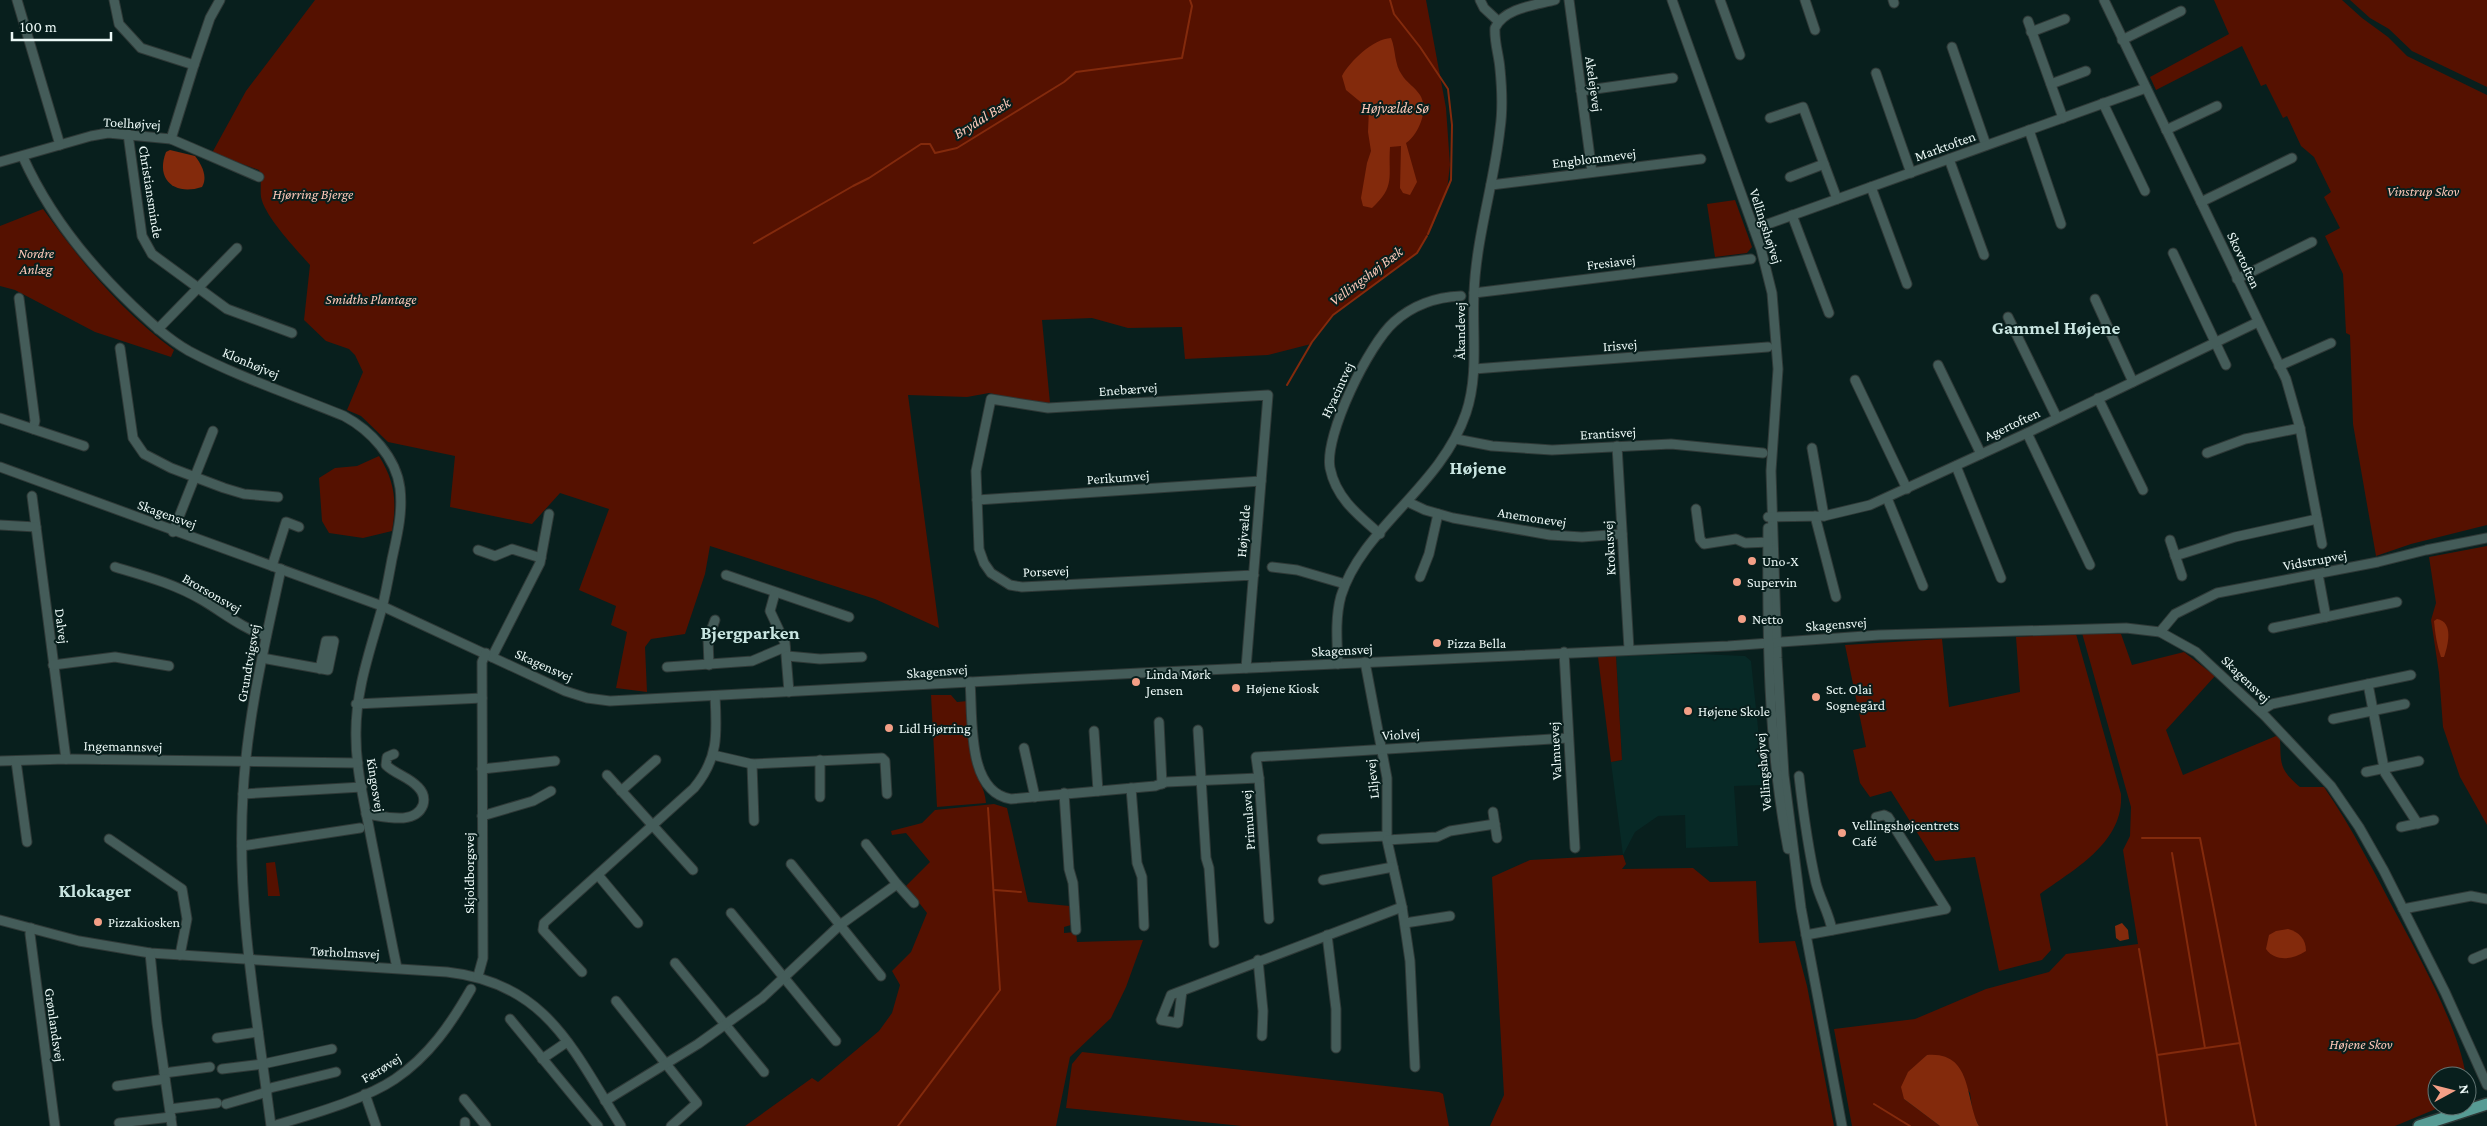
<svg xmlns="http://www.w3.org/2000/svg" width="2487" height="1126" viewBox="0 0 2487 1126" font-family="'Crimson Pro',serif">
<rect width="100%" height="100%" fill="#081f1d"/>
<!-- built -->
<path fill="#072926" d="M1699,654L1745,656L1751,661L1764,785L1734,786L1738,846L1686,848L1685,815L1658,816L1635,832L1623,855L1611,762L1622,760L1616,656Z"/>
<!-- green -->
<g fill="#510">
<path d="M315,0H1426L1446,108L1450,165L1447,190L1432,227L1417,253L1333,315L1311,344L1268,355L1185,359L1182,327L1128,328L1092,318L1042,320L1050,403L1030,402L989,393L967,397L908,395L939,628L875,599L710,546L705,574L685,634L651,639L645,647L647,692L616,688L627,632L611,625L616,606L579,590L609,509L560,493L532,524L450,507L455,456L388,442L361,416L347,410L363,372L355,355L349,349L326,341L304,320L310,265C296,249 265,217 261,197C260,188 262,180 259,170L212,153L246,91Z"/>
<path d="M2214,0H2342L2362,18L2388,37L2407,56L2487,95V525L2411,544L2376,556L2353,424L2350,335L2346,333L2343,274L2325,236L2340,228L2324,197L2331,192L2314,157L2301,146L2287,116L2283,118L2266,84L2261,86L2242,46L2156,90L2150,77L2229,34Z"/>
<path d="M2350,0H2487V87L2412,51L2389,29L2370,18Z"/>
<path d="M1735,200L1752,247L1747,253L1715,257L1707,204Z"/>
<path d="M43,209C82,263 120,310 174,350L171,357L95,332L15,290L0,286V226Z"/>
<path d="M379,456C395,482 397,501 392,531L363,538L329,533L322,521L319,478L335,468L357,466Z"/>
<path d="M2487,546V825L2460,777L2443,727L2439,673L2431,620L2436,603L2429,557Z"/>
<path d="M2082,633L2121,634L2132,665L2184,652L2215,676L2166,730L2183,775L2276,736L2280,738C2281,765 2279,769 2300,787H2324C2353,829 2375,874 2399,919C2423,964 2458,1027 2466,1076H2437V1106H2443L2395,1126H1979L1973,1114L1970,1093L1943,1057L1927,1055L1904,1099L1940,1126H1852L1834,1029L1915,1019L1986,989L2049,972L2066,954L2138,944L2123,850L2130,836L2131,807Z"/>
<path d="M2076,634L2121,794C2124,843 2074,869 2040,894L2051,950L2042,960L1999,971L1975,857L1935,861L1891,791L1870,797L1860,783L1853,750L1866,747L1845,645L1942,639L1949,707L2020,692L2016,637Z"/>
<path d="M1616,656L1622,760L1611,762L1598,657Z"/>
<path d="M931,695H951L957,702L968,701C970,722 969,745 974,766C977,781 985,787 986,803L937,807Z"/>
<path d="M994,804L1007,808L1028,902L1070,906L1071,925L1064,927V933L1076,932L1077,942L1143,940L1126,987L1111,1018L1070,1057L1056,1126H745L812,1078L818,1082L879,1031L892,1013L900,985L892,971L911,952L927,913L906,886L930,862L906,833L892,835L891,831L922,823L935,810Z"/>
<path d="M1623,855L1626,864L1622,869L1693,868L1710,882L1756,881L1759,943L1795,941L1807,986L1834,1126H1490L1504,1095L1492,877L1530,860Z"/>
<path d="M275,862L280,896H268L266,863Z"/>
<path d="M1082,1052L1439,1092L1443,1094L1449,1126H1242L1066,1108L1072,1064Z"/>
</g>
<!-- water -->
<g fill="#832a0c">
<path d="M1391,38C1396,50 1394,64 1402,75C1406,82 1415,87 1420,95C1429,109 1419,134 1406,143L1417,182L1410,195L1403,193L1400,188L1401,146L1390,147C1388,177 1396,186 1372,208L1363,206L1361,198L1367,163L1371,151L1368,132L1369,109L1346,90L1342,76C1350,61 1373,39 1391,38Z"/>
<path d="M170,150L195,156C202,165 208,177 202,187C175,196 155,180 166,152Z"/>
<path d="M2437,619C2454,622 2448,645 2444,657H2441C2437,646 2435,633 2434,621Z"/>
<path d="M2122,923L2128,930L2129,939L2120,941L2116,938L2115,926Z"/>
<path d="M2288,929C2299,932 2306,939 2306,951C2293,960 2275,962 2266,949L2269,935L2276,931Z"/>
<path d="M1927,1055C1973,1051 1965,1100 1979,1126H1940L1904,1099L1901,1087L1908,1072Z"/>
</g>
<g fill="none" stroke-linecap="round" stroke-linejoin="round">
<!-- stream -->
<g stroke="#832a0c" stroke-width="2">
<path d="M1390,0L1394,14L1420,47L1448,89L1452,125L1451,180L1428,234"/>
<path d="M754,243L853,186L869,178L921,144H930L935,153L957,148L1064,82L1076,72L1182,58L1192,6L1190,0"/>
<path d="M1287,385L1312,342L1333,315L1417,253L1427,236"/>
<path d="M2142,838H2200L2256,1126"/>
<path d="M2172,853L2205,1048"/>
<path d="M994,890L1021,892"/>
<path d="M2139,949L2157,1055"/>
<path d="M1874,1104L1910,1126"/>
<path d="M898,1126L1000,990L988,808"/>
<path d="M2167,1126L2157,1055L2240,1043"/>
</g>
<!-- minor casing -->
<g stroke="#2f3937" stroke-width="11">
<g id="minor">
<path d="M17,0L60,145"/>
<path d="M114,0L119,24L141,48L194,65L171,139"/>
<path d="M1480,0L1484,8L1498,21"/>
<path d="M1569,0L1592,172"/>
<path d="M1672,0L1761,249L1772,293L1778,369L1771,471L1777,658L1784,775L1801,908L1842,1126"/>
<path d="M1720,0L1740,55"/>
<path d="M1805,0L1815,30"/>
<path d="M1893,0L1894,3"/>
<path d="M2104,0L2286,379L2300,428L2322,544"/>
<path d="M2028,21L2063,118"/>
<path d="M2031,32L2065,19"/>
<path d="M2122,40L2181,11"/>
<path d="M1952,47L1986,145"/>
<path d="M194,65L210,18L220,0"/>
<path d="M1876,73L1911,173"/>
<path d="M2051,84L2086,71"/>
<path d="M1581,91L1673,78"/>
<path d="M2103,103L2145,191"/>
<path d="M1770,118L1803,107L1837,199"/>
<path d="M2029,130L2061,224"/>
<path d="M2166,130L2217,106"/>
<path d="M128,134L142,236L152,254L227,309L292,333"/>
<path d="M23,157C49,215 88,263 133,306C151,323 168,339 189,351C238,377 293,395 344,416C370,430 396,457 400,488C403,513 397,536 392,559C389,575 386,592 382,608C370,651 355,691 356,737C356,771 365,805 371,838C380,882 388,925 397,968"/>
<path d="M1949,159L1984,255"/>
<path d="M0,162L91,136L108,133L171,139L259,177"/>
<path d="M1790,177L1824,164"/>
<path d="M1491,185L1701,159"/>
<path d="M1871,187L1907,284"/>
<path d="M2201,202L2292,158"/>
<path d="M1792,215L1829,313"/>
<path d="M1754,229L2146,88"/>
<path d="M2173,253L2226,365"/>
<path d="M2237,279L2312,242"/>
<path d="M1474,293L1751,259"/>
<path d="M19,298L35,421L33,429"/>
<path d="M2095,299L2133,382"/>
<path d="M2008,317L2057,418"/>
<path d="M158,329L237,248"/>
<path d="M120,348L133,438L144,454L171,468L224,488L244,494L278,497"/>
<path d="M1938,365L1981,454"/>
<path d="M2279,366L2331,343"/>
<path d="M1474,369L1768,347"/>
<path d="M1855,380L1907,489"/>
<path d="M2098,398L2143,490"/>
<path d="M0,418L84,446"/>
<path d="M2027,433L2090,565"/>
<path d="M1456,439L1492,446L1552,450L1671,444L1763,453"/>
<path d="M1617,446L1629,649"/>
<path d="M1812,448L1824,516"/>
<path d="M2207,453L2245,439L2300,428"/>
<path d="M1956,466L2001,578"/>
<path d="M0,467L382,606L565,691L587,698L610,701L1140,673L1728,646L1879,635L2126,628L2160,632L2196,652L2265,716L2331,786L2359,827L2384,871L2445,992L2487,1085"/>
<path d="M32,496L66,759"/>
<path d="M1887,498L1923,586"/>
<path d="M977,500L1261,481"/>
<path d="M1408,502L1425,510L1453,518L1550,535L1582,537L1622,534"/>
<path d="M1696,509L1700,539L1704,544L1736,539L1745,543L1771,542"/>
<path d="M1815,516L1836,597"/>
<path d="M1768,517L1824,516L1870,505L2027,433L2258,322"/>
<path d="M0,525L36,527"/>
<path d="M1768,528C1767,635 1768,744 1788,849"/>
<path d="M173,532L213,431"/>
<path d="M1380,534C1358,515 1336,498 1330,468C1324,435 1369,344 1394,322C1413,305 1436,297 1461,296"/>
<path d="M2170,540L2182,576"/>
<path d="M478,550L495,556L512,549L541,558"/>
<path d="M2175,556L2235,537L2317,519"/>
<path d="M272,566L286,522L299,527"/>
<path d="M115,567C145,576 175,584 202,600C224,613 242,628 266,636"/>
<path d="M1272,567L1297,570L1345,584"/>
<path d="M2318,574L2326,617"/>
<path d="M726,575L849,617"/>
<path d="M1420,577L1429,554L1438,514"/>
<path d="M775,593L770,611L785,643L789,692"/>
<path d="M2273,628L2397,602"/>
<path d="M2160,632L2175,614L2217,593L2378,562L2426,550L2487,538"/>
<path d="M1564,652L1575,848"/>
<path d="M787,656L820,659L862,657"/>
<path d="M492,657L540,563L549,514"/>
<path d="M262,658L328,670L334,641H326L320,669"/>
<path d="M1365,662L1387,778V840L1402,907L1410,961L1415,1067"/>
<path d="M1338,664C1337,641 1335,618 1341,596C1362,528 1441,487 1466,413C1479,375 1472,333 1474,293C1476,238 1494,184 1500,129C1503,109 1502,89 1500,69C1499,55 1494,42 1495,28C1504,8 1536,5 1555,0"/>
<path d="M53,665L115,657L169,666"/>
<path d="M709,665L708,639L715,620"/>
<path d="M667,667L752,661L785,647"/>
<path d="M1246,668L1268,395L1048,408L991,399L976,471L979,549L984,563L991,573L1010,585L1022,587L1254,575"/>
<path d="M970,682C973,717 966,792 1011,799L1155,786L1166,782L1259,778L1269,919"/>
<path d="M2368,684L2385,773L2418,824"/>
<path d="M356,704L482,698"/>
<path d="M2260,711L2272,704L2411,675"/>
<path d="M2333,719L2405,704"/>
<path d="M1159,722L1162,784"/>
<path d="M1198,730L1206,858L1209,868L1214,943"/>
<path d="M1094,731L1098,791"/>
<path d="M1024,748L1035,797"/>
<path d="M713,755L752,764L882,758L885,761L887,794"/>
<path d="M820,760V797"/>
<path d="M0,761L66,759L358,763"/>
<path d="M16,761L27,842"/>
<path d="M752,764L754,821"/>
<path d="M482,769L555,761"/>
<path d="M2366,772L2419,761"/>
<path d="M607,775L693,870"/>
<path d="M1799,776C1803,811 1808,848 1816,883C1820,899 1829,913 1832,930"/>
<path d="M1259,778L1256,757L1568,738"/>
<path d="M1131,788L1137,863L1142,877L1144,926"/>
<path d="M621,791L656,760"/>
<path d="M1064,793L1069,869L1073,883L1076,930"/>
<path d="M243,794L362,787"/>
<path d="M1493,812L1497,838"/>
<path d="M366,814C383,816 415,826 423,805C425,798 423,792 418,787C409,777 395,774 386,765L387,757L394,754"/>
<path d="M482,816L533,801L551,791"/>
<path d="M2401,827L2434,820"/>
<path d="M109,839L182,889L187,919L180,955"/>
<path d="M1322,839L1386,836"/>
<path d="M1387,840L1437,837L1450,831L1495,824"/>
<path d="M242,846L360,828"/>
<path d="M791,864L881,976"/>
<path d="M598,875L638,923"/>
<path d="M1323,880L1393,867"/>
<path d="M897,884L914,903"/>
<path d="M2403,909L2471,896L2487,899"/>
<path d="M731,913L836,1041"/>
<path d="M0,920L79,941L150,953L447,972C547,983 573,1050 621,1126"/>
<path d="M1405,923L1450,916"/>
<path d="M31,928L30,934L55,1126"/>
<path d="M1327,935L1336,1009V1048"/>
<path d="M1806,935L1946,909L1888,817L1884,815L1876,817"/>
<path d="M150,953L157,1023L172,1126"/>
<path d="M2473,959L2487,953"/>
<path d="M1258,960L1263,1011L1262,1036"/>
<path d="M675,963L764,1072"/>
<path d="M582,972L543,930L544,923L694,788C719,758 717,733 715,696"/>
<path d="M478,976L483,958L482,662L486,653"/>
<path d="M1182,991L1178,1023L1161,1020L1171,995L1402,907"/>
<path d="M616,1001L697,1103L671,1126"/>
<path d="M510,1019L598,1126"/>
<path d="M217,1038L258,1032"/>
<path d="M542,1059L567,1042"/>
<path d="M222,1069L263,1064L332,1049"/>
<path d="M164,1073L210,1067"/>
<path d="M117,1086L165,1079"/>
<path d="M266,1089L336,1072"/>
<path d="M365,1094L376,1126"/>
<path d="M464,1099L486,1126"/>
<path d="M605,1101L698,1044L762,998L840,925L897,884L866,844"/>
<path d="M226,1104L267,1092"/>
<path d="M170,1109L217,1103"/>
<path d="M465,1122V1126"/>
<path d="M119,1123L171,1117"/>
<path d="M271,1126C257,1016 236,905 243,794C247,718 265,643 281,569"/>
<path d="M273,1126C309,1115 364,1100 395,1079C429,1056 451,1024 471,989"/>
</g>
</g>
<!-- major casing -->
<g stroke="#2f3937" stroke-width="14">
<path id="major" d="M2419,1126L2487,1104"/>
</g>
<!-- minor -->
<use href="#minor" stroke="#445c59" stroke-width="9"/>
<!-- major -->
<use href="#major" stroke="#579b94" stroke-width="11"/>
</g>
<!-- markers -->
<g fill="#f39f86" stroke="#081f1d" stroke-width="2">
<circle cx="1752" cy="561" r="5"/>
<circle cx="1737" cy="582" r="5"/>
<circle cx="1742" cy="619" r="5"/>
<circle cx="1437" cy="643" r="5"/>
<circle cx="1136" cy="682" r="5"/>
<circle cx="1236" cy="688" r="5"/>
<circle cx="1816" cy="697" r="5"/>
<circle cx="1688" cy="711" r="5"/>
<circle cx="889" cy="728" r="5"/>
<circle cx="1842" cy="833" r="5"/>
<circle cx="98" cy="922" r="5"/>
</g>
<g text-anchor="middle" stroke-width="4" stroke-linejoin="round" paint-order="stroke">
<!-- street labels -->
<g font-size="14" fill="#ebf8f6" stroke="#081f1d">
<text transform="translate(1594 84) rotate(82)" y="5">Akelejevej</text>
<text transform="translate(132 123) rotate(3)" y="5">Toelhøjvej</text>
<text transform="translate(1945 146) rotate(-20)" y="5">Marktoften</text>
<text transform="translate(1594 158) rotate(-7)" y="5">Engblommevej</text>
<text transform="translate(151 192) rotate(81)" y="5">Christiansminde</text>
<text transform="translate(1766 226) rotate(72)" y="5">Vellingshøjvej</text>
<text transform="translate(2244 260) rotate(65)" y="5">Skovtoften</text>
<text transform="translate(1611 262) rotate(-7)" y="5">Fresiavej</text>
<text transform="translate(1460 331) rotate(-90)" y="5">Åkandevej</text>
<text transform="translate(1620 345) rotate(-4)" y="5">Irisvej</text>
<text transform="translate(251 363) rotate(23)" y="5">Klonhøjvej</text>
<text transform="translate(1128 389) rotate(-4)" y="5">Enebærvej</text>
<text transform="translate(1337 390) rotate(-65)" y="5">Hyacintvej</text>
<text transform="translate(2012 424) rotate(-25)" y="5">Agertoften</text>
<text transform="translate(1608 433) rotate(-3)" y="5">Erantisvej</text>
<text transform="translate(1118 477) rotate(-4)" y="5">Perikumvej</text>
<text transform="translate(167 514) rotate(20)" y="5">Skagensvej</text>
<text transform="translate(1532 517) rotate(9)" y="5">Anemonevej</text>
<text transform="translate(1243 531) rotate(-85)" y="5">Højvælde</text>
<text transform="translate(1609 548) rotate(-93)" y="5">Krokusvej</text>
<text transform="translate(2315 560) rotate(-10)" y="5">Vidstrupvej</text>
<text transform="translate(1046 571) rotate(-2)" y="5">Porsevej</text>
<text transform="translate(212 593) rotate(30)" y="5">Brorsonsvej</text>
<text transform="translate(1836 624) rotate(-4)" y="5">Skagensvej</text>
<text transform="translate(62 626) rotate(83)" y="5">Dalvej</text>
<text transform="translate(1342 650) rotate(-3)" y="5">Skagensvej</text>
<text transform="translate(248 663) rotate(-80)" y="5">Grundtvigsvej</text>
<text transform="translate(544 665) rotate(24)" y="5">Skagensvej</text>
<text transform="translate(937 671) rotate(-4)" y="5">Skagensvej</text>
<text transform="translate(2246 679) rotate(44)" y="5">Skagensvej</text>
<text transform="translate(1401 734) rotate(-3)" y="5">Violvej</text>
<text transform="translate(123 746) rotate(1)" y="5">Ingemannsvej</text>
<text transform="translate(1555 751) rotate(-93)" y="5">Valmuevej</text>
<text transform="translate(1763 772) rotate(-95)" y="5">Vellingshøjvej</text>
<text transform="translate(1372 779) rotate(-96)" y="5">Liljevej</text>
<text transform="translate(376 785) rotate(81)" y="5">Kingosvej</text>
<text transform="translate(1248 820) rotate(-94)" y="5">Primulavej</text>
<text transform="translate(469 873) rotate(-90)" y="5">Skjoldborgsvej</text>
<text transform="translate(345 952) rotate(3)" y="5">Tørholmsvej</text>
<text transform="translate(55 1025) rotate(82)" y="5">Grønlandsvej</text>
<text transform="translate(381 1068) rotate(-31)" y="5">Færøvej</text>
</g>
<!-- park labels -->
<g font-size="14" font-style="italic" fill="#fdc8b9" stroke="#081f1d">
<text x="2423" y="196">Vinstrup Skov</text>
<text x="313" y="199">Hjørring Bjerge</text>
<text x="36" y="258">Nordre<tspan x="36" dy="16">Anlæg</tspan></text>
<text x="371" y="304">Smidths Plantage</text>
<text x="2361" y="1049">Højene Skov</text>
</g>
<!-- poi labels -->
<g font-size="14" fill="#ebf8f6" stroke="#081f1d" text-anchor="start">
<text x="1762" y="566">Uno-X</text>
<text x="1747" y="587">Supervin</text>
<text x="1752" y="624">Netto</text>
<text x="1447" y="648">Pizza Bella</text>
<text x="1146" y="679">Linda Mørk<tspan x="1146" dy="16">Jensen</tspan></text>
<text x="1246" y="693">Højene Kiosk</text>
<text x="1826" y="694">Sct. Olai<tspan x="1826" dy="16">Sognegård</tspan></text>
<text x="1698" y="716">Højene Skole</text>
<text x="899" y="733">Lidl Hjørring</text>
<text x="1852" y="830">Vellingshøjcentrets<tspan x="1852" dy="16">Café</tspan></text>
<text x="108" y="927">Pizzakiosken</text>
</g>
<!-- water labels -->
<g font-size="15" font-style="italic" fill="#fdc9b9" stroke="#081f1d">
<text x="1395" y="113">Højvælde Sø</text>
<text transform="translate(982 118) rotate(-32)" y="5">Brydal Bæk</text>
<text transform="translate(1366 276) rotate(-37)" y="5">Vellingshøj Bæk</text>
</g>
<!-- district labels -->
<g font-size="19" font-weight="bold" fill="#c9e5e1" stroke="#081f1d">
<text x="2056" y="334">Gammel Højene</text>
<text x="1478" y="474">Højene</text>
<text x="750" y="639">Bjergparken</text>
<text x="95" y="897">Klokager</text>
</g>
</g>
<!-- north arrow -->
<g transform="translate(2452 1091) rotate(83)"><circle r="24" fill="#081f1d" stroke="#637674"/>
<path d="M0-4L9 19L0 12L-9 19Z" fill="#f39f86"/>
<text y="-8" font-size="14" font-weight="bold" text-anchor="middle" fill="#ebf8f6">N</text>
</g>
<!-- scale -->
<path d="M12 32v8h99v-8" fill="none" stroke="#ebf8f6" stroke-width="2.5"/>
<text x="20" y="32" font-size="15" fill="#ebf8f6" stroke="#081f1d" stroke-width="4" paint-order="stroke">100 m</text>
</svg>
